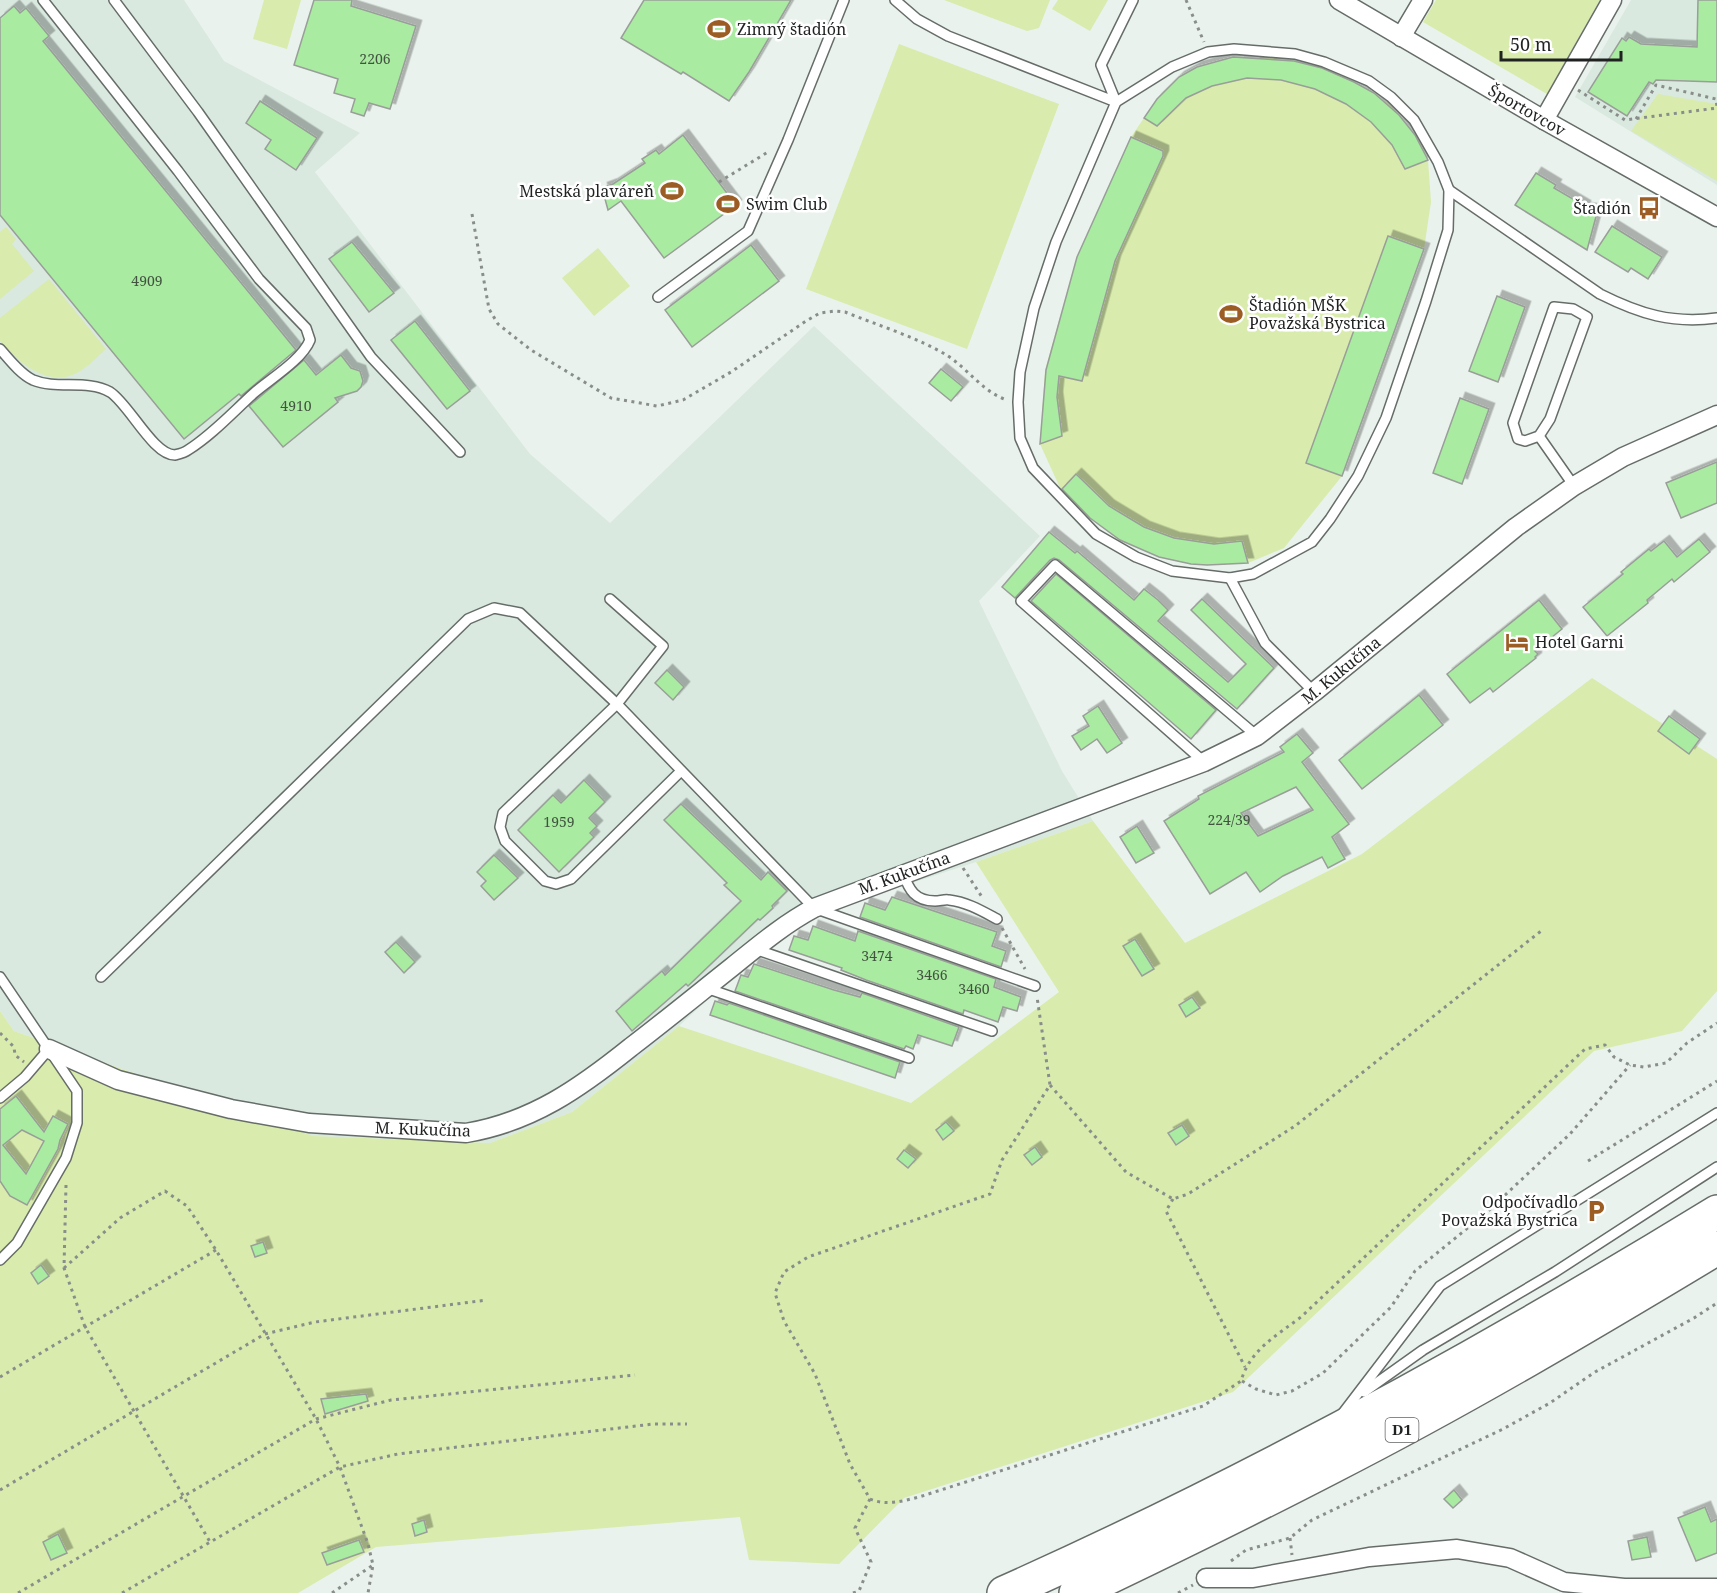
<svg xmlns="http://www.w3.org/2000/svg" width="1717" height="1593" viewBox="0 0 1717 1593" font-family="'Noto Serif',serif">
<defs>
<filter id="shadow"><feDropShadow dx="5.5" dy="-5.5" stdDeviation="0" flood-color="#0004"/></filter>
</defs>
<rect width="100%" height="100%" fill="#eaf2ed"/>
<!-- built -->
<g fill="#d9e9e0">
<path d="M0,0H184L224,61L360,133L315,172L530,454L610,523L814,326L1040,536L979,601L1062,771L1093,821L976,862L811,916L751,960L679,1026L572,1112L490,1143L313,1136L14,1031L0,1011Z"/>
<path d="M1631,0H1717V185L1575,97Z"/>
</g>
<!-- green -->
<g fill="#d9ebad">
<path d="M264,0H301L287,49L253,39Z"/>
<path d="M944,0H1050L1039,28L1027,31Z"/>
<path d="M1058,0H1108L1090,31L1052,9Z"/>
<path d="M1436,0H1600L1547,94L1423,22Z"/>
<path d="M899,44L1059,104L967,349L806,289Z"/>
<path d="M1233,57H1278L1300,62L1338,73L1375,93L1397,111L1422,145L1428,160L1431,202L1424,249L1342,476L1284,548L1248,563L1207,565L1191,564L1159,557L1116,538L1081,511L1061,490L1040,444L1045,370L1077,257L1131,137L1157,99L1183,74L1197,67Z"/>
<path d="M1658,94L1717,104V181L1631,131Z"/>
<path d="M6,227L16,239L12,244L34,271L0,299V232Z"/>
<path d="M598,248L630,286L594,316L562,278Z"/>
<path d="M49,279L106,349C97,357 88,367 77,373C47,388 18,362 0,341V318Z"/>
<path d="M1592,678L1717,759V991L1682,1031L1594,1051L1233,1392L904,1498L839,1564L749,1560L740,1517L376,1547L298,1593H0V1011L14,1031L313,1136L490,1143L572,1112L679,1026L911,1103L1059,992L976,862L1093,821L1185,943L1362,854Z"/>
</g>
<!-- building -->
<g fill="#aaeba2" stroke="#999e99" stroke-width="1.5" fill-rule="evenodd" filter="url(#shadow)">
<path d="M314,0H352L351,6L416,26L390,109L369,103L364,116L351,112L355,99L334,93L338,79L294,65Z"/>
<path d="M644,0H791L749,72L729,101L683,72L681,74L621,38Z"/>
<path d="M1698,0H1717V82L1656,80L1653,84L1649,82L1627,116L1588,92L1622,38L1626,41L1629,37L1641,44L1697,47Z"/>
<path d="M14,6L20,13L26,8L49,36L43,41L296,350L241,396L239,394L184,439L0,215V18Z"/>
<path d="M1233,57L1294,61L1322,68L1354,82L1374,93L1399,115L1415,135L1428,160L1405,169L1392,145L1371,122L1346,104L1315,89L1281,80L1247,78L1212,86L1186,98L1157,126L1144,118L1157,99L1179,77L1197,67Z"/>
<path d="M260,101L317,138L296,170L265,149L271,140L246,123Z"/>
<path d="M683,135L736,205L664,258L621,201L608,210L602,188L613,184L645,163L642,159L656,150L659,154Z"/>
<path d="M1131,137L1163,151V156L1115,261L1082,381L1059,376L1057,397L1062,436L1040,444L1046,370L1077,257Z"/>
<path d="M1536,173L1556,185L1554,188L1585,206L1584,208L1591,209L1590,212L1597,213L1587,250L1515,205Z"/>
<path d="M1612,226L1662,257L1648,279L1631,268L1628,272L1595,252Z"/>
<path d="M1388,236L1424,249L1342,476L1306,463Z"/>
<path d="M352,242L394,293L369,312L329,259Z"/>
<path d="M751,245L779,281L692,347L665,310Z"/>
<path d="M1497,296L1525,307L1498,382L1469,371Z"/>
<path d="M415,321L470,391L447,409L391,340Z"/>
<path d="M341,355L351,368L360,371L363,381L361,387L357,391L335,398L338,402L283,447L249,406L304,360L316,375Z"/>
<path d="M941,369L963,387L951,401L929,383Z"/>
<path d="M1460,398L1489,409L1462,484L1433,473Z"/>
<path d="M1717,462V503L1681,518L1666,483Z"/>
<path d="M1076,474L1109,506L1144,527L1174,538L1214,544L1242,541L1248,563L1207,565L1191,564L1159,557L1120,540L1090,518L1062,489Z"/>
<path d="M1049,532L1075,553L1077,551L1134,600L1144,589L1158,600L1168,610L1158,621L1228,682L1246,664L1191,610L1202,599L1274,668L1237,709L1059,560L1054,558L1050,560L1015,598L1002,587Z"/>
<path d="M1699,539L1710,552L1674,582L1672,579L1647,600L1648,603L1607,636L1583,607L1623,574L1621,572L1649,549L1651,551L1664,541L1677,557Z"/>
<path d="M1056,574L1216,710L1191,739L1031,601Z"/>
<path d="M1539,600L1562,629L1535,651L1538,654L1535,657L1536,658L1493,692L1490,688L1470,703L1447,674Z"/>
<path d="M667,670L684,687L673,700L655,683Z"/>
<path d="M1419,695L1443,725L1362,789L1339,760Z"/>
<path d="M1098,706L1122,743L1107,753L1097,739L1081,750L1072,736L1089,726L1083,716Z"/>
<path d="M1669,716L1700,739L1689,754L1658,731Z"/>
<path d="M1297,734L1313,753L1302,762L1349,824L1332,837L1345,859L1328,868L1322,857L1283,876L1260,892L1246,872L1210,894L1164,821L1199,799L1198,796L1284,752L1280,747ZM1296,787L1313,810L1258,836L1241,813Z"/>
<path d="M584,780L605,802L589,818L597,826L590,833L594,837L559,872L518,830L553,795L561,803Z"/>
<path d="M681,804L761,880L768,872L787,891L772,906L773,908L760,920L758,919L688,986L686,984L632,1031L616,1011L662,971L665,975L741,901L724,885L727,883L664,820Z"/>
<path d="M1137,826L1154,853L1136,863L1120,837Z"/>
<path d="M494,855L518,878L494,900L481,886L486,881L477,872Z"/>
<path d="M892,897L997,932L992,946L1006,951L1001,967L860,917L865,903L885,910Z"/>
<path d="M813,926L855,941L858,931L996,979L994,987L1021,997L1017,1011L1003,1007L998,1022L964,1010L963,1014L866,980L841,970L842,968L789,950L794,936L808,940Z"/>
<path d="M1135,939L1154,969L1142,976L1123,946Z"/>
<path d="M396,942L415,962L404,973L385,952Z"/>
<path d="M754,964L834,990L860,997L862,993L959,1027L952,1046L918,1035L913,1049L906,1046L904,1049L735,991L741,975L748,977Z"/>
<path d="M1192,997L1200,1008L1186,1017L1179,1005Z"/>
<path d="M715,1001L727,1005L729,1003L900,1062L895,1078L710,1015Z"/>
<path d="M16,1096L44,1132L53,1116L68,1124L60,1140L58,1149L27,1205L10,1196L0,1181V1109ZM22,1130L44,1141L26,1174L3,1145Z"/>
<path d="M946,1122L954,1131L943,1140L936,1130Z"/>
<path d="M1182,1125L1189,1136L1176,1145L1168,1133Z"/>
<path d="M1035,1147L1042,1157L1032,1165L1024,1155Z"/>
<path d="M904,1150L916,1159L908,1168L897,1159Z"/>
<path d="M263,1242L267,1253L255,1257L251,1246Z"/>
<path d="M41,1265L49,1276L38,1284L31,1273Z"/>
<path d="M366,1394L368,1401L325,1414L321,1399Z"/>
<path d="M1454,1490L1462,1500L1453,1508L1444,1499Z"/>
<path d="M1705,1507L1711,1522L1717,1519V1553L1696,1561L1678,1518Z"/>
<path d="M424,1520L427,1532L415,1536L412,1524Z"/>
<path d="M58,1534L67,1553L51,1560L43,1542Z"/>
<path d="M1647,1537L1651,1557L1632,1560L1628,1541Z"/>
<path d="M359,1540L364,1552L327,1565L322,1553Z"/>
</g>
<g fill="none" stroke-linecap="round" stroke-linejoin="round">
<!-- lane casing -->
<g stroke="#666d69" stroke-width="12">
<g id="lane">
<path d="M114,0L198,112L371,357L460,452"/>
<path d="M895,0L917,19L948,36L1116,102L1101,65L1133,0"/>
<path d="M1234,49L1295,54L1324,62L1369,81L1391,97L1414,120L1438,162L1449,190L1448,230L1426,301L1386,418L1358,476L1330,519L1312,542L1253,574L1230,578L1172,571L1136,557L1096,534L1033,468L1020,438L1018,402L1020,372L1034,308L1056,242L1116,102L1172,67L1208,52Z"/>
<path d="M1449,190L1600,294C1640,314 1672,324 1717,318"/>
<path d="M658,297L748,231L788,140L844,0"/>
<path d="M1554,307L1573,309L1587,317L1550,419L1539,436L1525,441L1518,439L1513,423Z"/>
<path d="M0,349C9,359 20,374 33,380C57,390 87,379 110,392C129,404 153,455 175,455C179,454 184,453 188,450C212,435 233,412 254,393C270,379 302,360 310,340L306,328L259,279L178,171L43,0"/>
<path d="M1539,436L1574,486"/>
<path d="M1230,578L1265,643L1314,692"/>
<path d="M610,599L663,646L617,704L503,813L500,827L505,841L545,881L556,884L571,879L681,771"/>
<path d="M1204,762L1021,601L1055,565L1257,736"/>
<path d="M903,873C909,890 915,901 935,901C940,901 945,899 949,900C967,902 982,911 997,919"/>
<path d="M755,949L992,1031"/>
<path d="M0,977L77,1091V1123L66,1158L17,1243L0,1260"/>
<path d="M101,977L468,619L494,608L520,613L617,704L814,908L1035,986"/>
<path d="M706,988L909,1058"/>
<path d="M0,1098L25,1077L49,1049"/>
<path d="M1364,1392L1423,1350L1555,1272L1717,1167"/>
<path d="M1343,1413L1440,1286L1717,1113"/>
</g>
</g>
<!-- street casing -->
<g stroke="#666d69" stroke-width="21">
<g id="street">
<path d="M1339,0L1544,120L1717,217"/>
<path d="M1401,37L1423,0"/>
<path d="M1544,120L1612,0"/>
<path d="M49,1049L118,1080L231,1109L309,1123L466,1133C532,1122 580,1088 631,1047C665,1021 698,994 732,967C758,946 784,924 814,908L1204,762L1257,736L1314,692L1516,527L1574,486L1623,457L1717,415"/>
<path d="M1206,1578H1253L1369,1557L1457,1549L1510,1558L1564,1582L1624,1588H1717"/>
</g>
</g>
<!-- highway casing -->
<g stroke="#666d69" stroke-width="36">
<g id="highway">
<path d="M1004,1593C1251,1483 1487,1353 1717,1212"/>
<path d="M1076,1593C1162,1552 1248,1510 1333,1466C1464,1399 1591,1324 1717,1248"/>
</g>
</g>
<!-- path -->
<g stroke="#898e8b" stroke-width="3" stroke-dasharray="3 4.5" stroke-linecap="butt">
<path d="M1186,0L1204,42"/>
<path d="M1578,90L1625,120L1717,108"/>
<path d="M1636,119L1656,85L1716,99L1717,107"/>
<path d="M719,182L768,152"/>
<path d="M472,214L489,309L498,324L531,350L611,398L657,406L683,400L731,372L806,321L820,313L835,311L845,312C877,325 919,338 948,356C969,370 983,392 1007,400"/>
<path d="M963,868L982,897"/>
<path d="M1002,928L1025,969"/>
<path d="M0,1033L14,1047L15,1055L24,1062"/>
<path d="M1050,1085L1126,1172L1173,1199L1188,1194L1295,1126L1541,931"/>
<path d="M1588,1161L1717,1081"/>
<path d="M66,1185L64,1268L85,1327L210,1542"/>
<path d="M1173,1199L1166,1211L1245,1367"/>
<path d="M64,1268L120,1218L165,1191L187,1206L216,1250L316,1419L340,1467L368,1544L373,1565L368,1593"/>
<path d="M0,1377L216,1250"/>
<path d="M1242,1381L1256,1389L1276,1395L1292,1391L1323,1373L1391,1307L1415,1271L1486,1213L1570,1134L1630,1065"/>
<path d="M0,1490L265,1334L315,1322L487,1300"/>
<path d="M870,1499C886,1506 903,1501 919,1497L1203,1406L1241,1381C1250,1350 1276,1336 1301,1317L1585,1049L1605,1045L1614,1057L1630,1065L1644,1067L1666,1063L1687,1043L1717,1023"/>
<path d="M1290,1538L1292,1555"/>
<path d="M1231,1561L1246,1550L1290,1538L1312,1520L1503,1429L1550,1403L1595,1372L1694,1318L1717,1303"/>
<path d="M18,1593L316,1419L391,1400L635,1375"/>
<path d="M122,1593L340,1467L398,1454L653,1424H687"/>
<path d="M332,1593L373,1565"/>
<path d="M853,1593L859,1591L871,1562L855,1528L870,1499L850,1464L815,1374L784,1321L775,1293L784,1272L808,1257L990,1194L1002,1160L1050,1085L1037,997"/>
<path d="M1178,1593L1193,1585"/>
</g>
<!-- lane -->
<use href="#lane" stroke="#fff" stroke-width="9"/>
<!-- street -->
<use href="#street" stroke="#fff" stroke-width="18"/>
<!-- highway -->
<use href="#highway" stroke="#fff" stroke-width="33"/>
</g>
<!-- icons -->
<defs>
<g id="stadium-bare" transform="scale(1.8)"><path d="M0-5a6.5 5 0 1 0 0 10a6.5 5 0 1 0 0-10ZM-3.5-1.8h7v3.6h-7Z" fill="#9b5d23" stroke="#fff" stroke-width="2.5" paint-order="stroke"/></g>
<g id="bus-bare" transform="scale(1.8)"><path d="M-5-6H5V4H4V6H2V4H-2V6H-4V4H-5ZM-3.5-4V0h7V-4ZM-3.5 1.2v1.5H-2V1.2ZM2 1.2v1.5H3.5V1.2Z" fill="#9b5d23" stroke="#fff" stroke-width="2.5" paint-order="stroke"/></g>
<g id="hotel-bare" transform="scale(1.8)"><path d="M-6-4.5h1.5V1H6V5H4.5V3h-9V5H-6ZM-4 0a1.8 1.8 0 1 1 3.6 0ZM.5 0V-2.5h3Q6-2.5 6 0Z" fill="#9b5d23" stroke="#fff" stroke-width="2.5" paint-order="stroke"/></g>
<g id="parking-bare" transform="scale(1.8)"><path d="M-3.5-5.5H1a3.5 3.5 0 0 1 0 7H-1V5.5H-3.5ZM-1-3.4V-.6H.8a1.4 1.4 0 0 0 0-2.8Z" fill="#9b5d23" stroke="#fff" stroke-width="2.5" paint-order="stroke"/></g>
</defs>
<g fill-rule="evenodd">
<use href="#stadium-bare" x="719" y="29"/>
<use href="#stadium-bare" x="672" y="191"/>
<use href="#stadium-bare" x="728" y="204"/>
<use href="#bus-bare" x="1649" y="208"/>
<use href="#stadium-bare" x="1231" y="314"/>
<use href="#hotel-bare" x="1517" y="642"/>
<use href="#parking-bare" x="1596" y="1211"/>
</g>
<g text-anchor="middle" stroke-width="5" stroke-linejoin="round" paint-order="stroke">
<!-- number labels -->
<g font-size="14" fill="#425440">
<text x="375" y="64">2206</text>
<text x="147" y="286">4909</text>
<text x="296" y="411">4910</text>
<text x="1229" y="825">224/39</text>
<text x="559" y="827">1959</text>
<text x="877" y="961">3474</text>
<text x="932" y="980">3466</text>
<text x="974" y="994">3460</text>
</g>
<!-- shield labels -->
<rect fill="#fff" stroke="#626463" stroke-width="1.5" x="1385.5" y="1418" width="33" height="24" rx="4.5"/>
<g font-size="15" font-weight="bold" fill="#1f2220">
<text x="1402" y="1435">D1</text>
</g>
<!-- poi labels -->
<g font-size="16" fill="#1f2220" stroke="#fff" text-anchor="start">
<text x="737" y="35">Zimný štadión</text>
<text x="654" y="197" text-anchor="end">Mestská plaváreň</text>
<text x="746" y="210">Swim Club</text>
<text x="1631" y="214" text-anchor="end">Štadión</text>
<text x="1249" y="311">Štadión MŠK<tspan x="1249" dy="18">Považská Bystrica</tspan></text>
<text x="1535" y="648">Hotel Garni</text>
<text x="1578" y="1208" text-anchor="end">Odpočívadlo<tspan x="1578" dy="18">Považská Bystrica</tspan></text>
</g>
<!-- street labels -->
<g font-size="16" fill="#1f2220" stroke="#fff">
<text transform="translate(1527 110) rotate(30)" y="6">Športovcov</text>
<text transform="translate(1341 670) rotate(-39)" y="6">M. Kukučína</text>
<text transform="translate(904 873) rotate(-20)" y="6">M. Kukučína</text>
<text transform="translate(423 1129) rotate(2)" y="6">M. Kukučína</text>
</g>
</g>
<!-- scale -->
<path d="M1501 51v9h120v-9" fill="none" stroke="#1f2220" stroke-width="3"/>
<text x="1510" y="51" font-size="18" fill="#1f2220" stroke="#ffffff" stroke-width="4.5" paint-order="stroke">50 m</text>
</svg>
